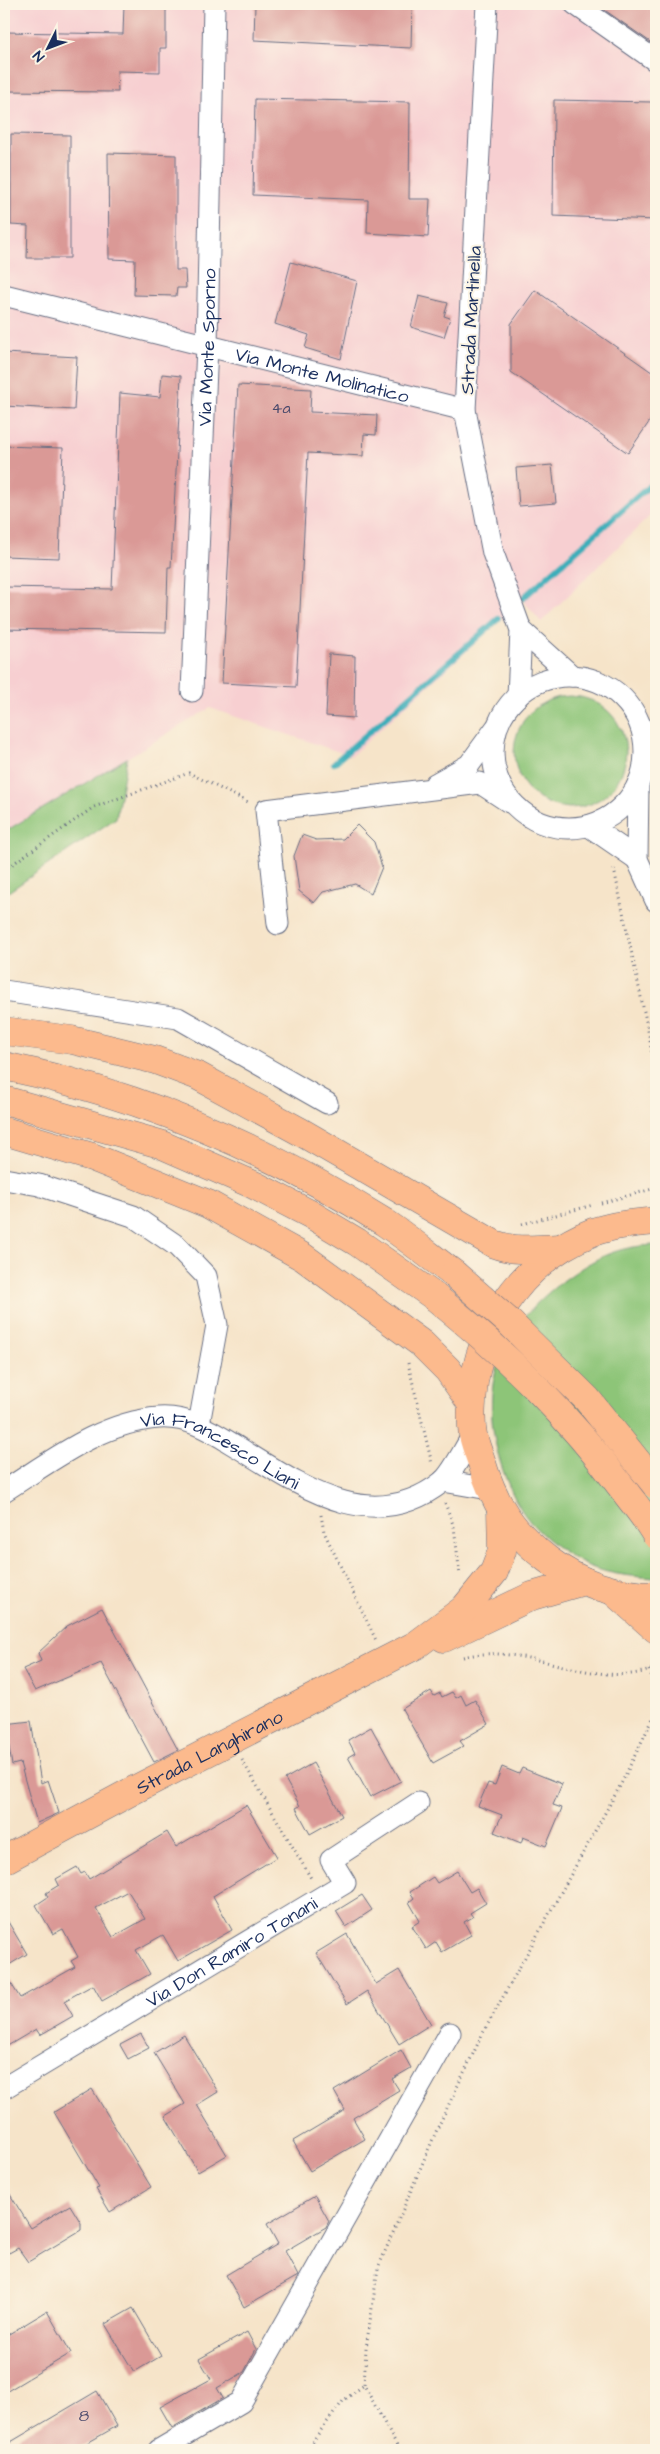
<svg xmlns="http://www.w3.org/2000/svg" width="660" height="2454" viewBox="0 0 660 2454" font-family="'Architects Daughter',sans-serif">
<rect width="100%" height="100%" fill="#fcf5e5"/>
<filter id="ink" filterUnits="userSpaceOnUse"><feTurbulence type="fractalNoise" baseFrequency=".02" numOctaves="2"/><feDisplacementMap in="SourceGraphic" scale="10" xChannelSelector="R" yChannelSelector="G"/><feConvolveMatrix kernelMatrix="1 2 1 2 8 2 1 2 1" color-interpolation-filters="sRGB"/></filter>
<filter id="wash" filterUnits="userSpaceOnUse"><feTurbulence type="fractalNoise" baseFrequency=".0096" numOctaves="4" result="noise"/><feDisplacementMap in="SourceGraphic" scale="20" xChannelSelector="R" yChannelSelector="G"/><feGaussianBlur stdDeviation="1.12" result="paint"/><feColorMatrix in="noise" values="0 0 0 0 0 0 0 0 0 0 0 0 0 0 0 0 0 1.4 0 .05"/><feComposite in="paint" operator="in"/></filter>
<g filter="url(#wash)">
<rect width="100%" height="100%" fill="#f6e4c9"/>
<!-- built -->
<path fill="#f7cfd1" d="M4,4H656V510L541,622L523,600L351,756L210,708L4,832Z"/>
<!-- green -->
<g fill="#8dc578" stroke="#547a6b">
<circle cx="570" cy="752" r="56"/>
<path d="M127,758L116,818L4,895V832Z"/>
<path d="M656,1245V1578H654C629,1576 602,1574 580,1562C559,1550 531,1528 519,1506C498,1469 486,1420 494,1378C501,1339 532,1304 563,1281C594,1258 617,1246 656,1245Z"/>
</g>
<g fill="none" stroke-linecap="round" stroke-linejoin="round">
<!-- stream -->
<g stroke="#3eaeba" stroke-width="6">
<path d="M523,598L656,480"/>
<path d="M334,763L498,619"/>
</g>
</g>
<g id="blocks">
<!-- building -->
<g fill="#da9996" fill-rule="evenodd">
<path d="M124,4H166V48H160V72L117,71L118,92L4,91V32L123,34Z"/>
<path d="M255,4H412L411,48L254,40Z"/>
<path d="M596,4H656V46Z"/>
<path d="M255,99L410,102L409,199H430L428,237L367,233L368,200L253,195Z"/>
<path d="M554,100L651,102L656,105V220L553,216Z"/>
<path d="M11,134L70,135V258H27L28,226L11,225Z"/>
<path d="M108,153L176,155V270H185L186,288H177L176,296L134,295L135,260L109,259Z"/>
<path d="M291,262L357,281L341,359L305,348L309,335L275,324Z"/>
<path d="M535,290L656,375V412L628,453L511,372V324Z"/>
<path d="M419,296L448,303L444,316L450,318L444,337L411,327Z"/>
<path d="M4,353L77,357L74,410L4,406Z"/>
<path d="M162,374L181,376L171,567H168L166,632L4,629V587L112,589L120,393L160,397Z"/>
<path d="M238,385L311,389L310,412L377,415L376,435L364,434L363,456L308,453L296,687L222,683Z"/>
<path d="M4,446L63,448L59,558L4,556Z"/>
<path d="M552,465L556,503L519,506L516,468Z"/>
<path d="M329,654L355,656L354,718L326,716Z"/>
<path d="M357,825L374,842L382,867L371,894L355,884L323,892L314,903L299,891L294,856L302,835L316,840L343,839Z"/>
<path d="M102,1608L178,1750L154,1762L101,1663L35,1691L23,1669L41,1661L38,1653L67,1626Z"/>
<path d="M431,1691L434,1696L440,1693L442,1697L452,1692L456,1698L461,1695L466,1705L475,1700L489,1724L460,1741L464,1746L433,1763L402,1709Z"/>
<path d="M31,1721L41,1783L48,1780L59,1813L37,1823L20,1763L12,1765L5,1724Z"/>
<path d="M371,1727L401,1781L370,1797L348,1757L355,1753L348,1740Z"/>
<path d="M313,1763L342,1816L310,1834L296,1808L300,1806L285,1779Z"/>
<path d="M502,1767L519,1774L522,1768L562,1784L553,1805L562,1808L546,1846L523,1837L521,1843L494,1832L502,1815L478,1806L488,1783L495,1785Z"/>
<path d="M246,1805L277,1857L213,1896L232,1930L178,1961L163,1935L136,1950L150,1974L102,2001L93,1985L64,2001L73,2016L40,2035L36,2029L4,2048V1972L20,1998L75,1967L71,1961L78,1957L63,1929L53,1934L36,1905L48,1897L46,1893L59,1885L56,1879L77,1867L81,1874L85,1872L89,1879L167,1832L176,1847ZM128,1891L145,1919L113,1937L96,1908Z"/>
<path d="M457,1871L470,1892L477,1888L486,1903L470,1913L473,1917L464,1922L471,1935L442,1952L436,1942L426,1949L412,1926L420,1921L409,1902L414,1898L410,1892L433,1877L437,1883Z"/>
<path d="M362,1895L372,1910L346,1927L336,1911Z"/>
<path d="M4,1915L27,1954L4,1968Z"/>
<path d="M347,1934L376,1984L399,1970L431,2024L399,2044L367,1991L347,2004L316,1953Z"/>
<path d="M141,2034L149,2048L128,2059L120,2045Z"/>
<path d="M184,2035L218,2092L197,2105L227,2155L198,2172L165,2116L185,2104L154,2053Z"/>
<path d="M401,2050L411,2068L392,2079L399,2090L353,2118L365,2139L310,2171L293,2141L345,2110L334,2091Z"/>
<path d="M92,2089L151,2187L110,2212L96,2189L99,2188L54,2112Z"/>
<path d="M4,2185L31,2228L70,2205L81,2223V2230L28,2262L18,2248L9,2253L4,2245Z"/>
<path d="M315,2196L329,2221L326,2227L285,2251L298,2276L244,2307L226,2275L278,2244L267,2224Z"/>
<path d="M133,2308L161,2356L134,2372L105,2324Z"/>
<path d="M47,2311L71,2353L4,2393V2337Z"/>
<path d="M247,2332L256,2349L244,2372L217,2388L223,2398L172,2428L160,2407L211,2379L199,2359Z"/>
<path d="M97,2391L117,2426L75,2450H4V2446Z"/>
</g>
</g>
</g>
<g filter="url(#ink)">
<use href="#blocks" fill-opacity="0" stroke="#686e83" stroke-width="1"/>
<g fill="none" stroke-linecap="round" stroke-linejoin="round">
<!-- minor casing -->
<g stroke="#686e83" stroke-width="23">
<g id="minor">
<path d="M487,4L465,410L493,553L521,630L518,696"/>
<path d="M575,4L656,61"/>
<path id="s1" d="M4,295L465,410"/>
<path d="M521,630L572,676"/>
<circle cx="569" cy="752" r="76"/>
<path id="s2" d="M192,691L207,346L214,4"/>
<path d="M435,784L469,765L496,728"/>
<path d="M638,784L637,859L656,901"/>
<path d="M589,826L637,859"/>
<path d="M278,924L266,810L480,783L509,802"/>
<path d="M4,991L178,1018L327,1103"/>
<path d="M4,1179L39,1185L133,1216L177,1246L206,1276L217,1325L199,1424"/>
<path d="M443,1481L489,1489"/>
<path id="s3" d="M4,1491C52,1461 101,1422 159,1418C190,1416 214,1433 239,1448C302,1487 372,1537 442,1482C453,1473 465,1447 473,1435"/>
<path id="s4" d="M4,2088L345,1883L331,1860L418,1803"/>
<path d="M159,2450L241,2402L450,2033"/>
</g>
</g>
<!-- major casing -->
<g stroke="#686e83" stroke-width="29">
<g id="major">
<path d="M656,1221C635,1223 613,1225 593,1232C529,1257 485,1315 474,1382C472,1400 470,1418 473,1435C475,1444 478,1452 481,1460C493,1502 512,1532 547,1559C578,1583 617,1596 656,1596"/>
<path d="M444,1638L532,1596L584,1581"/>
<path id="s5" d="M4,1860L134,1790L416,1645L464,1609L494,1572L502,1551L501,1510"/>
</g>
</g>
<!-- highway casing -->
<g stroke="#686e83" stroke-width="29">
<g id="highway">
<path d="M4,1031L72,1040L155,1060L198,1076L301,1132L494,1244C515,1252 538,1249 560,1248"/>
<path d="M4,1066C140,1094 266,1148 384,1222C408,1238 431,1257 454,1274"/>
<path d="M4,1100L160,1144L254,1185L310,1214L357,1242L435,1297"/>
<path d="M4,1131L92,1157L208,1204L303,1257L422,1344L448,1370L471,1403"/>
<path d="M613,1591L656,1629"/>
</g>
</g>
<!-- path -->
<g stroke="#686e83" stroke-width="3" stroke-dasharray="1 4" stroke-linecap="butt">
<path d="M614,869L650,1040L656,1043"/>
<path d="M4,870L94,807L189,773L248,802"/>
<path d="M650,1041L656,1084"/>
<path d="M601,1203L656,1188"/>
<path d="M522,1224L593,1205"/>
<path d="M408,1363L432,1464"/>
<path d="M445,1503L454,1527L460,1575"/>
<path d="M321,1515L324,1532L376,1640"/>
<path d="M463,1657C528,1641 595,1692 656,1668"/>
<path d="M649,1670L656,1687"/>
<path d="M242,1760L312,1880"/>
<path d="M306,2450L343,2401L364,2385"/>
<path d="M399,2450L364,2385L366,2348L378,2268L438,2127L483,2033L620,1786L656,1712"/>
</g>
<!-- minor -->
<use href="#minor" stroke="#fff" stroke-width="21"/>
<!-- major -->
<use href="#major" stroke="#fcba8d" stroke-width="28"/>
<!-- highway -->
<use href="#highway" stroke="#fcba8d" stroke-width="28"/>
<!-- highway-bridge casing -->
<g stroke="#686e83" stroke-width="29" stroke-linecap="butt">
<g id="highway-bridge">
<path d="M454,1274L509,1322L587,1399L656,1485"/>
<path d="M435,1297C507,1355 568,1415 623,1489C634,1504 647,1519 656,1535"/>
</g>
</g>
<!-- highway-bridge -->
<use href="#highway-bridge" stroke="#fcba8d" stroke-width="28"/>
</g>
</g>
<g text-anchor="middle" stroke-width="4" stroke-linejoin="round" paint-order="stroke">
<!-- number labels -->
<g font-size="16" fill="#4b4a6c">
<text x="281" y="413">4a</text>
<text x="84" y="2421">8</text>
</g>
<!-- street labels -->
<g font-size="19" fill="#1b2f5e" stroke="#fcf5e5">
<text transform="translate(470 320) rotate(-87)" y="7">Strada Martinella</text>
<text dy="7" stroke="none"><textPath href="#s2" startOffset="344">Via Monte Sporno</textPath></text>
<text dy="7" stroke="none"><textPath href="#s1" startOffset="328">Via Monte Molinatico</textPath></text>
<text dy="7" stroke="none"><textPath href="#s3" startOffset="242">Via Francesco Liani</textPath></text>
<text dy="7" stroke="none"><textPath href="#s5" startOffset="232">Strada Langhirano</textPath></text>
<text dy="7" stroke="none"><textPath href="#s4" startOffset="265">Via Don Ramiro Tonani</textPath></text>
</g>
</g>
<!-- margin -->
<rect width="660" height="2454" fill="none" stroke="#fcf5e5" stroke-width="20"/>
<!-- north arrow -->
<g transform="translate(48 48) rotate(228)" stroke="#fcf5e5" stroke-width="4" paint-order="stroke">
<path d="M0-4L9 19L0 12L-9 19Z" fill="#1b2f5e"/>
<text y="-8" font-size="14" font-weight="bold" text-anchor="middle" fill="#1b2f5e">N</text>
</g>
</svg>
